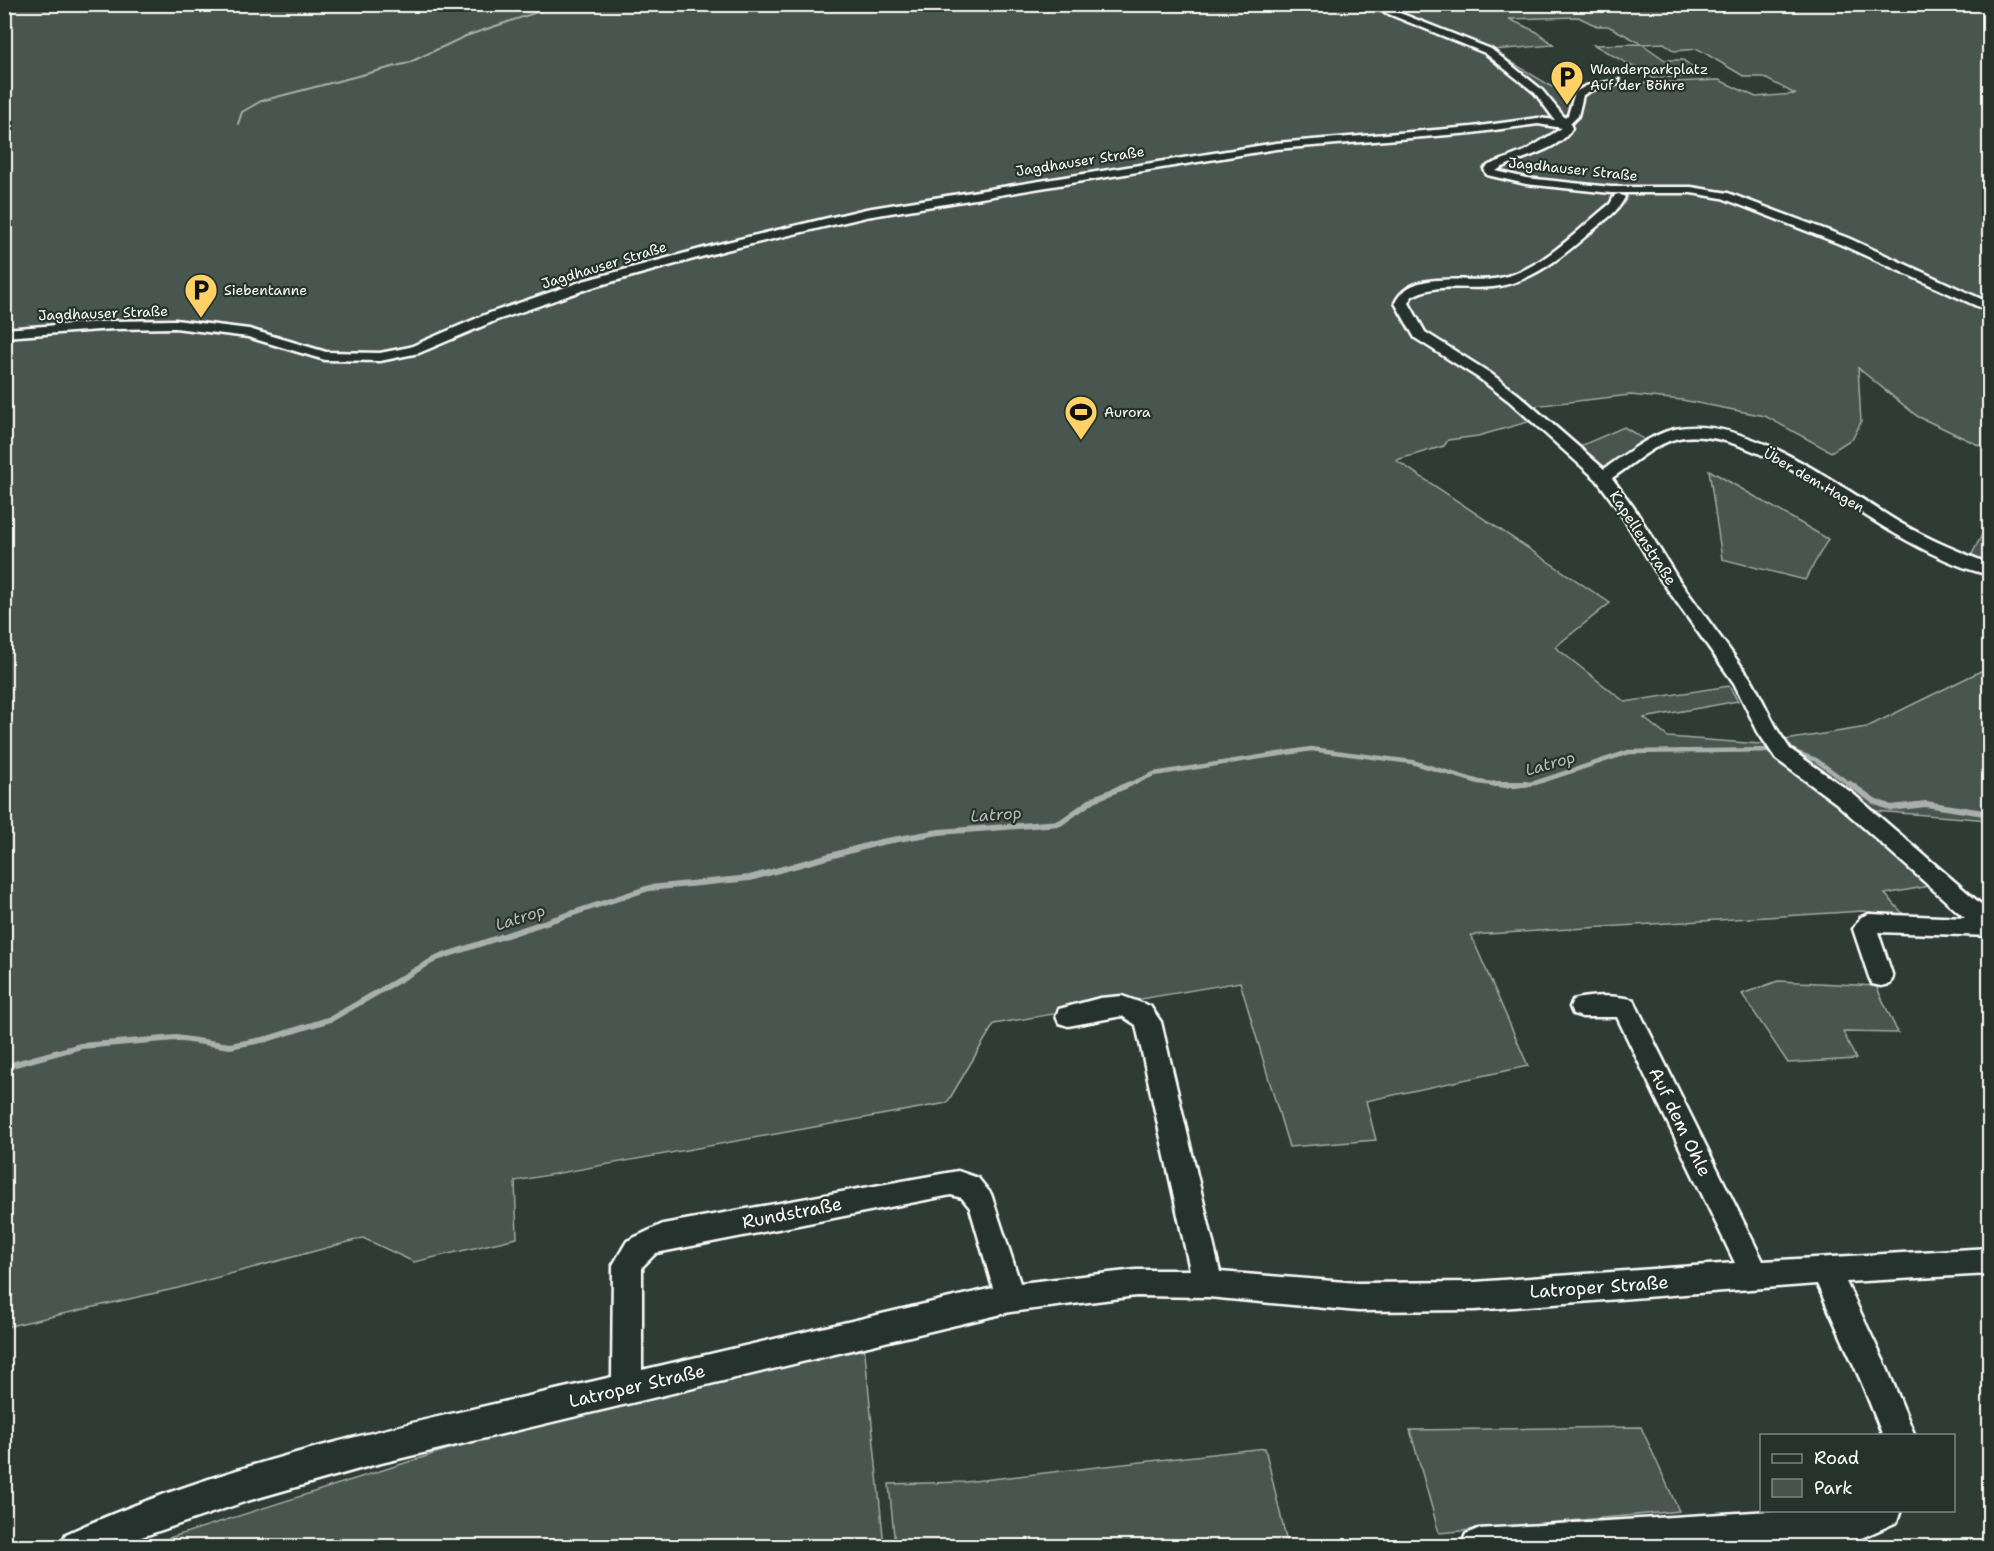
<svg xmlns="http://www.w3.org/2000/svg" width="1994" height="1551" viewBox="0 0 1994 1551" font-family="'Shantell Sans',sans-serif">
<rect width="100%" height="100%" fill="#2f3b35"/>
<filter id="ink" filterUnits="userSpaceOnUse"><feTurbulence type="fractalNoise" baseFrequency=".0167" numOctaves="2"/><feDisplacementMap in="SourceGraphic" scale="12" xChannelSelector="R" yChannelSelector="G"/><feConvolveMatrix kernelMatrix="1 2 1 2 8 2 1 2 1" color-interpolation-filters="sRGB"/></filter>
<g filter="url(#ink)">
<!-- green -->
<g fill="#4a544f" stroke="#a4aaa7" stroke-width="1.5" fill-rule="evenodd">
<path d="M4,5H1989V450L1917,416L1858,368L1861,422L1853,438L1831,452L1765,416L1682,400L1630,395L1524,407L1535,420L1478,436L1448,440L1444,446L1396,460L1610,603L1555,647L1625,702L1729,686L1738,701L1644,718L1668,737L1760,744L1867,727L1989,667V820L1848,809L1935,885L1885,894L1906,917L1863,911L1471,935L1528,1066L1366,1101L1376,1140L1289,1147L1240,982L994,1024L947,1103L515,1181L517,1238L414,1262L363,1238L178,1288L5,1327ZM1578,17L1597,26H1608L1642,44L1664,43L1674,51L1698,49L1745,77H1763L1795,94L1756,97L1719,80L1552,87L1492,50L1554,45L1537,32L1509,19Z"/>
<path d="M1642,44L1665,60H1683L1705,76L1653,78L1594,45Z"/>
<path d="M1624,427L1650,443L1604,471L1578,447Z"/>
<path d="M1709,470L1828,539L1805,580L1722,559Z"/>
<path d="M1989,521V565L1970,558Z"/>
<path d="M1778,981L1876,986L1898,1033L1843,1032L1856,1059L1788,1063L1742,994Z"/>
<path d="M864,1343L884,1546H144L556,1415Z"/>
<path d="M1641,1427L1679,1511L1439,1533L1410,1430Z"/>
<path d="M1265,1448L1287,1543L1257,1546H895L889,1484L965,1482Z"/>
</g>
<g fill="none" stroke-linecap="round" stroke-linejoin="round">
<!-- stream-far2 -->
<g stroke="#a9afac" stroke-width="2">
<path d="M1417,4L1422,9"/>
<path d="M4,7L13,4"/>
<path d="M238,124L242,112L261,101L408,63L466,36L561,4"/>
</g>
<!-- stream-far1 -->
<g stroke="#a9afac" stroke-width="4.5">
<path d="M1787,749L1816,760L1852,786"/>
<path d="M1126,786L1154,774L1311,749L1412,762L1479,782L1507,786"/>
<path d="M1514,786L1535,783L1629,752L1778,750"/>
</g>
<!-- stream -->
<g stroke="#a9afac" stroke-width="6">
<path d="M1495,784H1526"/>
<path d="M1850,784L1874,801L1891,808L1926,804L1990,814"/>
<path d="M4,1067L81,1046L176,1038L230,1046L267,1039L331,1019L437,958L649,888L750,878L881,842L939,832L1060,823L1094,799L1130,784"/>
</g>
<!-- street casing -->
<g stroke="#fff" stroke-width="5">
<g id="street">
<path d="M1364,4H1377L1491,49L1541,89L1565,118L1568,115L1575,92L1586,86L1619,80V84L1592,90L1583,95L1578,116L1570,124L1572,128C1561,151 1515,158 1496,171L1526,178L1611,187H1691L1728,193L1848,238L1990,303V312L1840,244L1722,198L1691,193H1611L1526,184L1487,175L1484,169L1489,165L1525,151L1562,128L1538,124L1472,133L1276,149L866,217L726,250L593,287L497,320L419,353L380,361L325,360L248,337L175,328L113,329L4,337V329L113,321L175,320L249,329L326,352L380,353L410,347L487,314L583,281L719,244L866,209L1276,143L1472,127L1538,118L1555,120L1535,93L1485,53Z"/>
<path d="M1619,194L1625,197C1618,212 1605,220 1593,230C1564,255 1533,282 1493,287C1466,290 1435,282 1411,297L1409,303L1425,332L1490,373L1519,395L1604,469C1626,454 1649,435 1675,429C1745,413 1844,490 1902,524C1930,540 1960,552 1990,564V575C1955,567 1919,548 1889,530C1836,499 1741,425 1679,438C1655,443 1632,465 1612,478L1634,508L1678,579L1753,682L1778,731L1790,749L1852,793L1990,912V936L1878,932L1893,977L1890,984L1881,986L1872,984L1869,977L1853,929L1861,917L1869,914L1965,918L1836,803L1776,759L1758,732L1734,683L1661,580L1618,509L1597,480L1509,401L1480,379L1415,338L1395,303C1410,269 1464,283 1494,279C1539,273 1576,231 1610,204L1615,195Z"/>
<path d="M1122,996L1150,1006L1161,1022L1220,1272L1358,1283L1475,1282L1735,1263L1617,1017H1582L1573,1014L1570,1007L1573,1000C1590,995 1617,995 1634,1000L1637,1007L1763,1261L1990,1248V1274L1846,1282L1886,1366L1915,1436H1883L1861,1381L1817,1284L1475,1310L1358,1311L1208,1297L1136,1296L1010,1312L373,1465L247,1501L115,1546H61L66,1534C238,1456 428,1420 612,1377L613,1265L627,1241L663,1224L958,1171L978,1178L991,1194L1020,1283L1136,1270H1190L1136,1025L1122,1016L1068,1026L1059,1023L1056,1016L1059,1009L1100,998ZM951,1195L962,1198L970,1208L993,1288L642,1370V1267L656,1253Z"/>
<path d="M1789,1510H1901L1897,1522L1857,1540L1744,1546H1461L1466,1534L1478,1529Z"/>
</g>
</g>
<!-- street -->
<use href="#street" fill="#26332d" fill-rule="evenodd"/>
</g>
</g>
<!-- icons -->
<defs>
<g id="parking-pin" transform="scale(1.725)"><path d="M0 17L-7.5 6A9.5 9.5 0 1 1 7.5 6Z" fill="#ffd166" stroke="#26332d"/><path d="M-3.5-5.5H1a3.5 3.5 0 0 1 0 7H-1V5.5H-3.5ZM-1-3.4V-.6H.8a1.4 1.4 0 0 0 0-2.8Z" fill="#111"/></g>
<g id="stadium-pin" transform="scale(1.725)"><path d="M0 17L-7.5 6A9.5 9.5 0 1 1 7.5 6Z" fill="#ffd166" stroke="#26332d"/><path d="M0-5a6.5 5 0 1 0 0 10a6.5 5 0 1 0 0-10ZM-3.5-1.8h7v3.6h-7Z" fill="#111"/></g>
</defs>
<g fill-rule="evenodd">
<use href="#parking-pin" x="1567" y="77"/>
<use href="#parking-pin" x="201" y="290"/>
<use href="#stadium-pin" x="1081" y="412"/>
</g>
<g text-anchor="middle" stroke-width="4.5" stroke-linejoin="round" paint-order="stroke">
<!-- far-poi labels -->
<g font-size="14" fill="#fff" stroke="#26332d" text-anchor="start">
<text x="1590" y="74">Wanderparkplatz<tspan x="1590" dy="16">Auf der Böhre</tspan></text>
<text x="224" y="295">Siebentanne</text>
<text x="1104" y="417">Aurora</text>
</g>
<!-- far-street labels -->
<g font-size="14" fill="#fff" stroke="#26332d">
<text transform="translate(1080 161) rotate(-9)" y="5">Jagdhauser Straße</text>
<text transform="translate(1573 169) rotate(6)" y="5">Jagdhauser Straße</text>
<text transform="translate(604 265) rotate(-17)" y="5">Jagdhauser Straße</text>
<text transform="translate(103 313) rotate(-2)" y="5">Jagdhauser Straße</text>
<text transform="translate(1814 480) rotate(30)" y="5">Über dem Hagen</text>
</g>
<!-- street labels -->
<g font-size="15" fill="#fff" stroke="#26332d">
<text transform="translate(1643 538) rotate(57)" y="5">Kapellenstraße</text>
</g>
<!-- water labels -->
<g font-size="16" font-style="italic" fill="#b8bcba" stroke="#26332d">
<text transform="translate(1550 763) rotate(-16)" y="6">Latrop</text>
<text transform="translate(996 814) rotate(-4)" y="6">Latrop</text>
<text transform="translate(520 917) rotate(-18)" y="6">Latrop</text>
</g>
<!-- near-street labels -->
<g font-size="18" fill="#fff" stroke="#26332d">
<text transform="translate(1680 1122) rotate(64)" y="6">Auf dem Ohle</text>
<text transform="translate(792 1213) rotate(-11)" y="6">Rundstraße</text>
<text transform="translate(1599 1287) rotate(-4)" y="6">Latroper Straße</text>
<text transform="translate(637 1386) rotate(-13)" y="6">Latroper Straße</text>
</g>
</g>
<!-- margin -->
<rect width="1994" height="1551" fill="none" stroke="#26332d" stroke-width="24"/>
<rect x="12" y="12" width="1970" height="1527" fill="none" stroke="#fff" stroke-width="2" filter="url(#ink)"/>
<!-- legend -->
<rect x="1760" y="1434" width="195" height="78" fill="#26332d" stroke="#7d8581" stroke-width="1.5"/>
<rect x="1772" y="1454" width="30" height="9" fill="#26332d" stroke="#7d8581" stroke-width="1.5"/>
<text x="1814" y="1464" font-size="18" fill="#ffffff">Road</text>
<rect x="1772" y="1479" width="30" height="18" fill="#4a544f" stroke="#7d8581" stroke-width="1.5"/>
<text x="1814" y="1494" font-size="18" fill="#ffffff">Park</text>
</svg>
